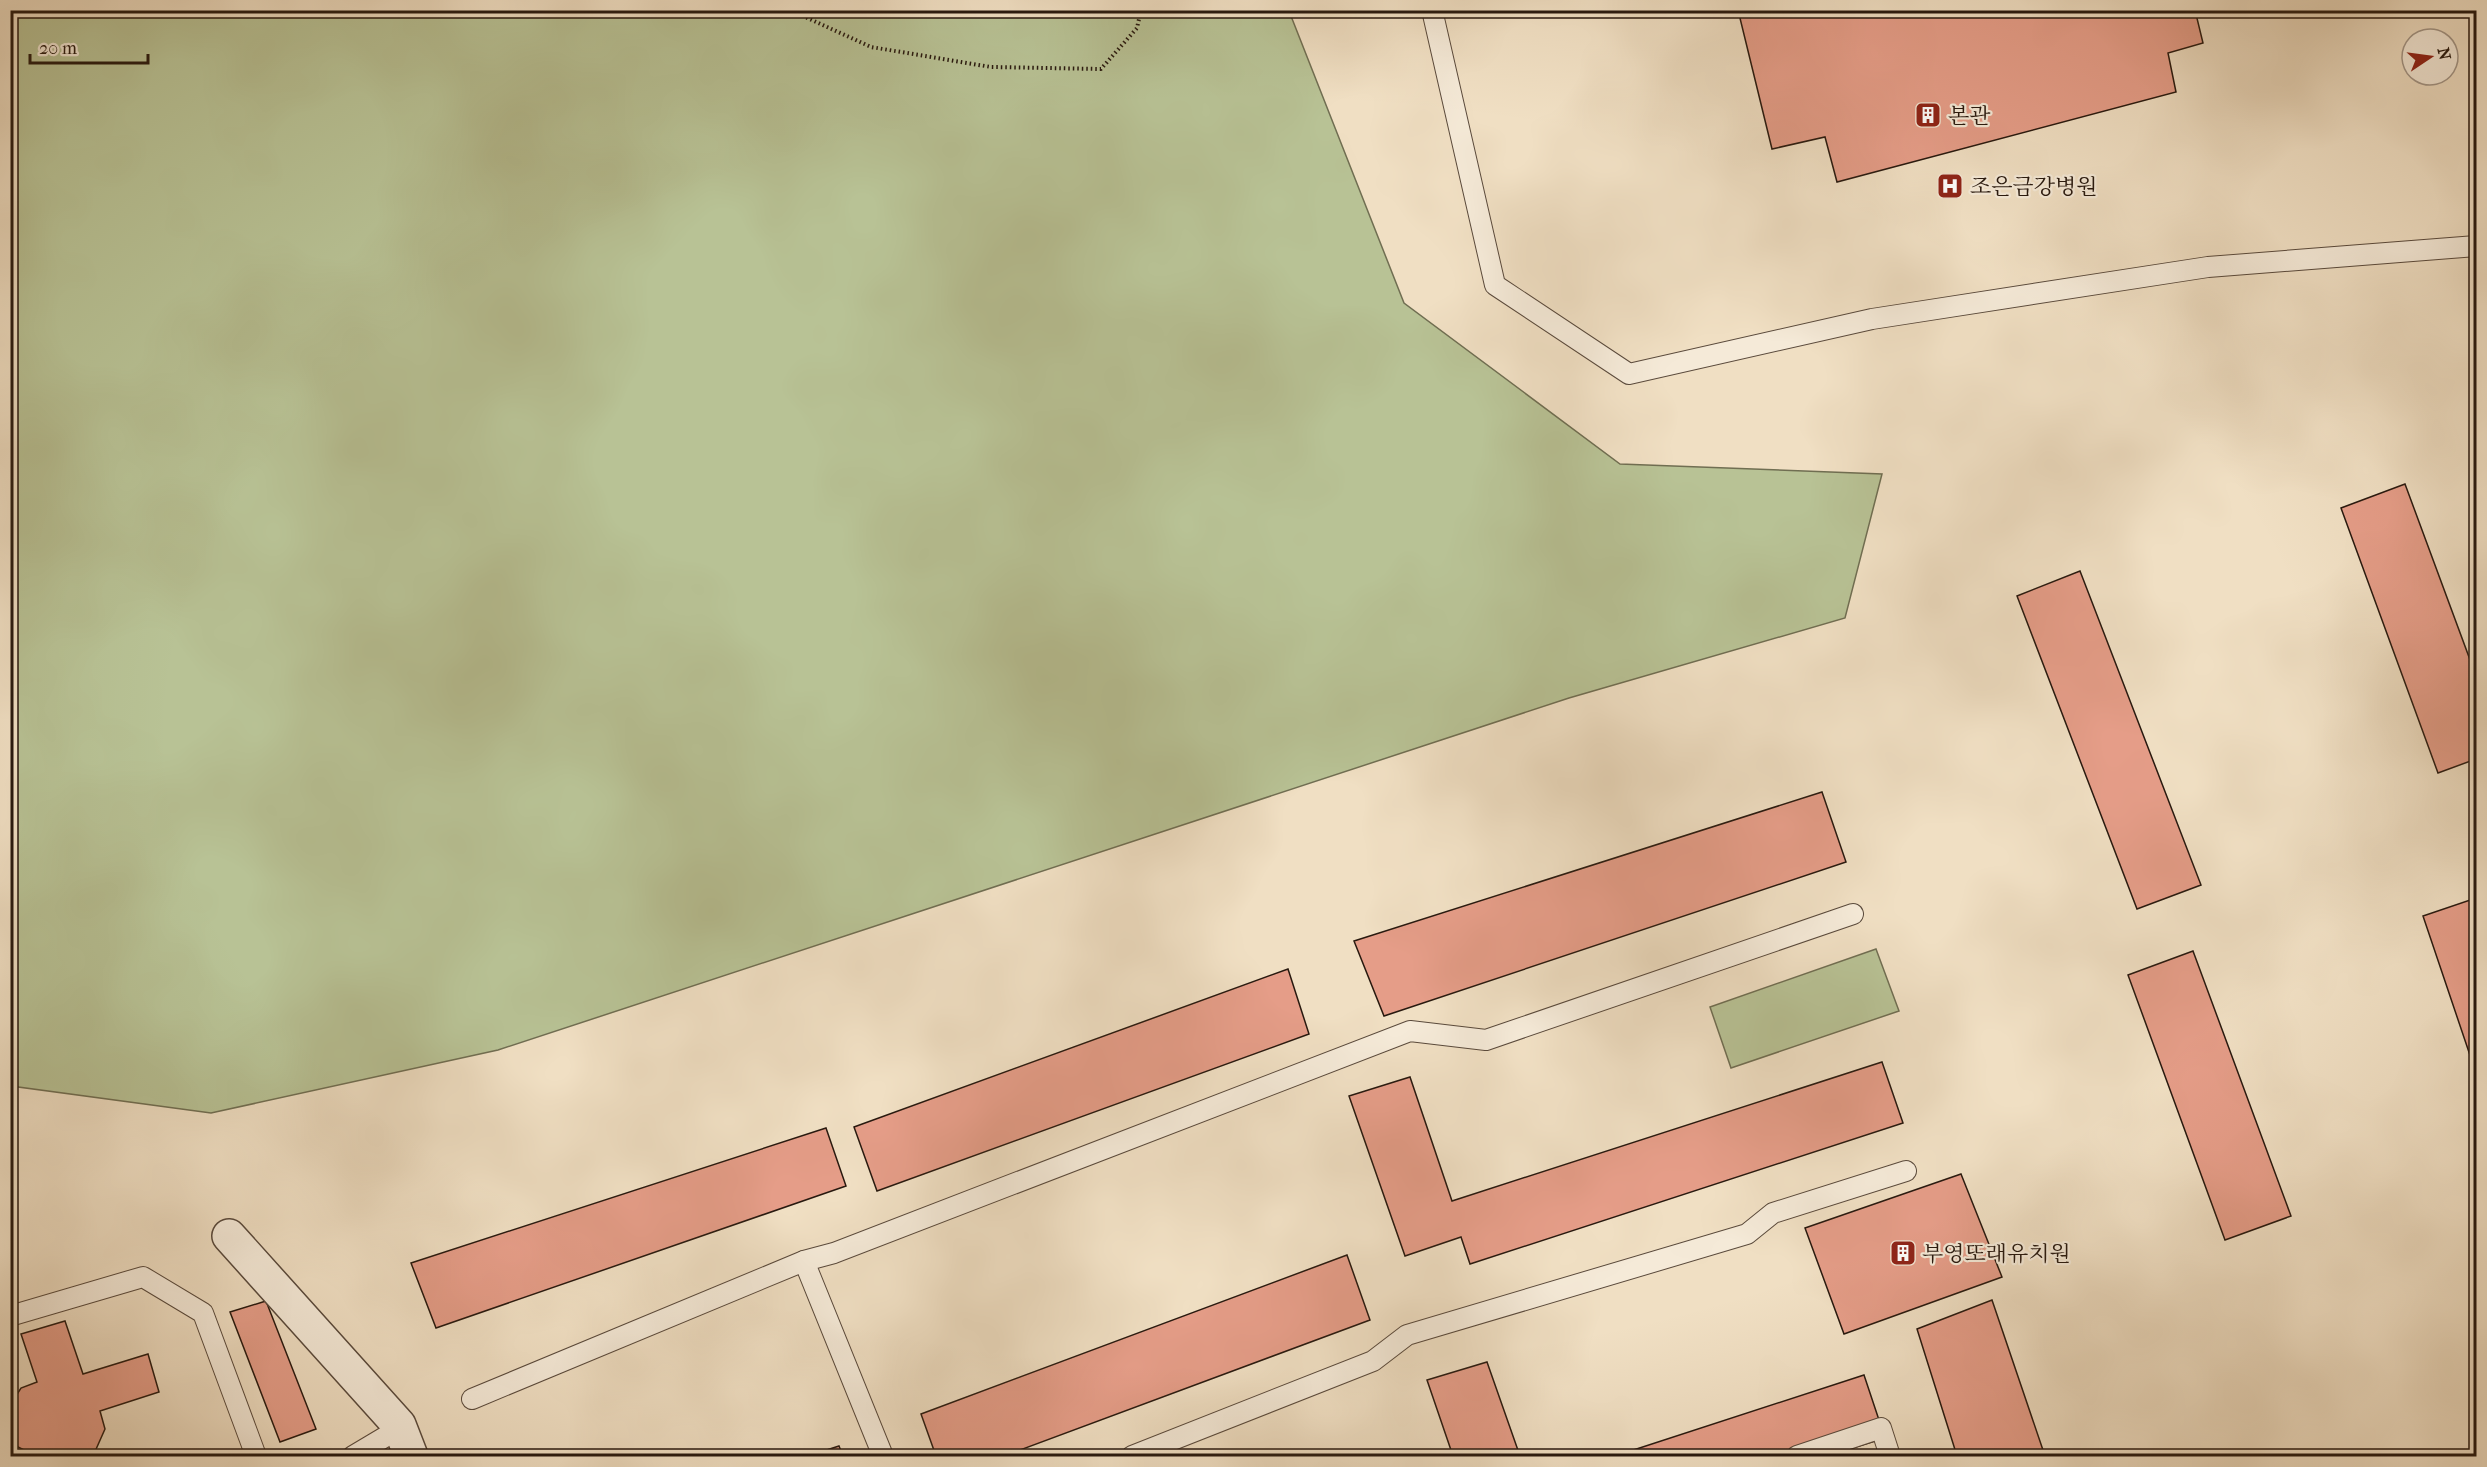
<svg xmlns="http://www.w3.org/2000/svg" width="2487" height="1467" viewBox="0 0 2487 1467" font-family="'IM FELL French Canon','Noto Serif KR',serif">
<rect width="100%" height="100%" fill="#f0dfc3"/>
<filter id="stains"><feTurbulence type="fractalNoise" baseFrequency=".00333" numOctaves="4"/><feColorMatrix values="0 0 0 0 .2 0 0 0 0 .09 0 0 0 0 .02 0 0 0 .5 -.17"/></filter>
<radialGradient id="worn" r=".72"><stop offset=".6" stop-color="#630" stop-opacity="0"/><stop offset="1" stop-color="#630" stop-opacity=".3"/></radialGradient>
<!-- green -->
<g fill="#b8c295" stroke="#706e52" stroke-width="1.5">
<path d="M11,10L1289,11L1404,303L1620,464L1882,474L1845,618L1569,698L498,1050L211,1113L11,1086Z"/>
<path d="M1876,949L1899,1011L1731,1068L1710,1007Z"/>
</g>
<!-- building -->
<g fill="#e59d88" stroke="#28190f" stroke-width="1.5">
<path d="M1738,10H2195L2203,43L2168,53L2176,92L1837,182L1825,137L1772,149Z"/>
<path d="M2405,484L2476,676V759L2438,773L2341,508Z"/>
<path d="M2080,571L2201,885L2137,909L2017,596Z"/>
<path d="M1822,792L1846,862L1384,1016L1354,941Z"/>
<path d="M2476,898V1073L2423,916Z"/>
<path d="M2193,951L2291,1216L2225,1240L2128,975Z"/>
<path d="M1288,969L1309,1034L877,1191L854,1127Z"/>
<path d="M1882,1062L1903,1123L1470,1264L1461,1237L1405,1256L1349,1096L1410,1077L1452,1201Z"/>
<path d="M826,1128L846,1186L436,1328L411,1263Z"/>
<path d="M1961,1174L2002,1277L1844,1334L1805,1228Z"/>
<path d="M1347,1255L1370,1320L1004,1456H936L921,1414Z"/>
<path d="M1992,1300L2045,1456H1957L1917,1329Z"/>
<path d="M266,1301L316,1429L280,1442L230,1312Z"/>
<path d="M65,1321L83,1374L148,1354L159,1392L100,1411L105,1429L93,1456H36L10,1443V1405L21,1388L37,1382L21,1334Z"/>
<path d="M1487,1362L1520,1456H1453L1427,1380Z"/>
<path d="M1864,1375L1885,1438L1827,1456H1615Z"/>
<path d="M839,1446L843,1456H808Z"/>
</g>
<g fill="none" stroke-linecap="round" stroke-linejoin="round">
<!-- service casing -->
<g stroke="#5a4a3c" stroke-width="22">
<g id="service">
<path d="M1432,10L1495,285L1629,374L1872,319L2208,267L2476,246"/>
<path d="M804,1261L883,1456"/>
<path d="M10,1316L143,1277L203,1313L256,1456"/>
<path d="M472,1399L804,1261L834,1253L1410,1031L1486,1040L1853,914"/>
<path d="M353,1456L400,1428"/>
<path d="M1132,1456L1373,1361L1407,1335L1747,1234L1773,1213L1906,1171"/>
<path d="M1797,1456L1881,1428L1890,1456"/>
</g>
</g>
<!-- minor casing -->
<g stroke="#5a4a3c" stroke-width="36">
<path id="minor" d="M229,1236L399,1425L411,1456"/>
</g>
<!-- path -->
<path stroke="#28190f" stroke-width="4" stroke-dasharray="1.5 3" stroke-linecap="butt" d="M790,10L871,47L991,67L1101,69L1137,28L1141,10"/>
<!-- service -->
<use href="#service" stroke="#f5ead8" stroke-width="20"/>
<!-- minor -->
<use href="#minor" stroke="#f5ead8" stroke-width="33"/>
</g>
<!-- icons -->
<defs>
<g id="building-square" transform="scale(1.35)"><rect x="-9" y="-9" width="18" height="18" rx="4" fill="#8f2418" stroke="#f5ead8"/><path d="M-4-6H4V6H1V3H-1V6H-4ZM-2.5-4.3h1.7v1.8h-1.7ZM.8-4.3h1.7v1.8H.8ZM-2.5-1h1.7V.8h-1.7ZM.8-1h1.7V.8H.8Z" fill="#fff"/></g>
<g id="hospital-square" transform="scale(1.35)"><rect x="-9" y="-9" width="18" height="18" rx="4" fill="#8f2418" stroke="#f5ead8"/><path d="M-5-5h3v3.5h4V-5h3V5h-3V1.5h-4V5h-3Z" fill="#fff"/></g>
</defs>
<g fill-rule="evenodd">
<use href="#building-square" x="1928" y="115"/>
<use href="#hospital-square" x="1950" y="186"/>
<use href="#building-square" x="1903" y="1253"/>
</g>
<g text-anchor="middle" stroke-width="4.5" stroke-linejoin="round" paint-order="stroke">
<!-- poi labels -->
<g font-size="22" fill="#28190f" stroke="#f5ead8" text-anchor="start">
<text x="1948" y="123">본관</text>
<text x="1970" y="194">조은금강병원</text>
<text x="1922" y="1261">부영또래유치원</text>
</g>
</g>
<!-- margin -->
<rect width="2487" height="1467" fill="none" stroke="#f0dfc3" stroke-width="36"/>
<rect x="12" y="12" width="2463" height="1443" fill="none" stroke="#28190f" stroke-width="3"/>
<rect x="18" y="18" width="2451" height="1431" fill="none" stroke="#28190f" stroke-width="1.5"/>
<!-- north arrow -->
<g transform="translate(2430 57) rotate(77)"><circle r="28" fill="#f5ead8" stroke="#a39688" stroke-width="1.5"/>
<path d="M0-4.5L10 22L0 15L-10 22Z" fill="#8f2418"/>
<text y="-9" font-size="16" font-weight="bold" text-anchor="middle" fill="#28190f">N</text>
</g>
<!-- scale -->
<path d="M30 54v9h118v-9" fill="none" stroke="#28190f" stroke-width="3"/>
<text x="39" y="54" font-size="18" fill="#28190f" stroke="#f5ead8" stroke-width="4.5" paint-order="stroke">20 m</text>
<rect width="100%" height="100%" filter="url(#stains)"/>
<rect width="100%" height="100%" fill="url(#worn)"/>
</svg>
